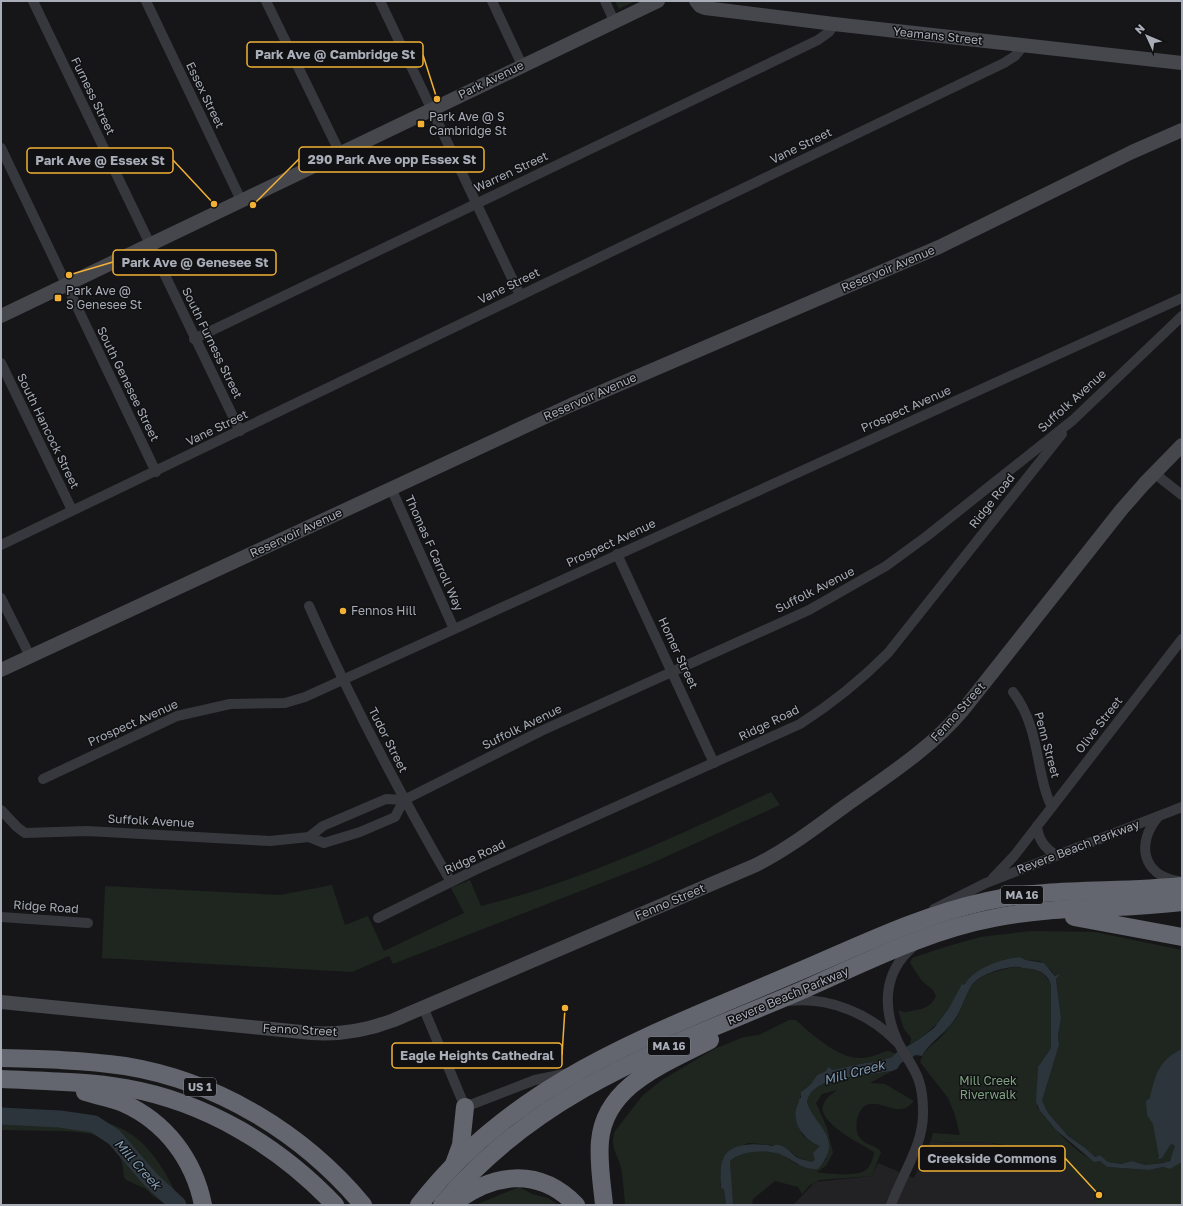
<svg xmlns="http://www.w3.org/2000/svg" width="1183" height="1206" viewBox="0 0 1183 1206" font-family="'Golos Text',sans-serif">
<rect width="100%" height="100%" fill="#161618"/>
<!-- built -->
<path fill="#222225" d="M931,1140L946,1143H990L1016,1148L1037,1154L1063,1167L1095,1189L1094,1205H793L815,1182L872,1176L878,1163L914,1178Z"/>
<!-- green -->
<g fill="#1e261f" fill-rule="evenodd">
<path d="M615,1H635L619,9Z"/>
<path d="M771,792L780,805L650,864L393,964L389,956L352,972L102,958L105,886L280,895L332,885L345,925L368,916L384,951L464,913L451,888L470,880L481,906C582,881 677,836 771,792Z"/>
<path d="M1032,931L1095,932L1182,950V1132L1180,1147L1168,1162L1145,1165L1132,1161L1121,1164L1108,1162L1100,1155L1095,1157C1078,1145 1048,1122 1042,1101L1059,1045L1058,1037L1061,1018L1056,979L1058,975L1056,976L1050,969L1040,961L1026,960L1020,957L1003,960L985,967L970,978L965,984L962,985L961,982V986L952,1004L937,1024L918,1040L910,1044L911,1038L904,1029L898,1010C900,1010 904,1013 907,1012C918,1009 930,1010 936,996L933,990L922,981L910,963L912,958L945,947L980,937Z"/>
<path d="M1014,967C1028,968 1047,969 1051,986V1048L1038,1067L1037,1095V1107L1040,1111C1050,1124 1084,1163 1100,1161L1107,1167L1149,1170L1163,1167L1170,1169L1182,1162V1205H1094L1095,1189C1060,1166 1034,1149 992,1143C971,1141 951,1145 931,1140L933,1133L960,1135L955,1115L948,1098L920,1062C924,1049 932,1046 941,1037C946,1032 950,1025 955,1020C962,1010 967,989 975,982C985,973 1001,970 1014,967Z"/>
<path d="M789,1020H796C811,1034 840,1060 862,1058C872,1058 880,1052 889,1051L896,1054L892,1057L877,1062L865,1063L833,1070L828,1068L826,1071L817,1075L811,1084L803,1090L796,1109L798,1125L803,1136L820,1146V1148L815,1151V1160L811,1162L799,1158L783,1146L748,1143L730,1151L723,1159L720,1172L722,1181L720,1185L724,1190L726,1205H625C624,1192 623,1180 621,1167C617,1153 609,1146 615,1131L643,1095L662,1080L714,1049L744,1037L759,1035Z"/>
<path d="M892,1071L870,1083L885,1084L914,1101C910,1105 907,1109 901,1109C887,1111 864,1090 857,1120C856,1126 856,1133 860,1138C865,1145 876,1145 881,1152L872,1176L820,1180L810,1185L802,1194L798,1187L775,1181L753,1199L752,1205H731L730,1161C742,1149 766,1149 782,1155C787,1157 793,1162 798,1165L826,1160L807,1102C809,1090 821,1084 832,1080ZM837,1090C832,1094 825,1098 823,1106C818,1123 861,1144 874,1152C873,1157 871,1166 867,1169C859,1177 827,1174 817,1172L826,1166L833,1153L827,1128L816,1103L822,1094Z"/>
<path d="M1,1112C17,1113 34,1115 50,1116C79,1118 111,1118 135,1137C157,1154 170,1181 182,1205H167L153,1196L146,1189L126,1180L124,1177C122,1130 86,1132 50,1131C34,1131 17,1130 1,1130Z"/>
<path d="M519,1187L532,1194L548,1198L558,1205H475Z"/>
</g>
<!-- water -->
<path fill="#2c353c" d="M1020,957L1026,960L1044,963L1055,976L1060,974L1056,979L1061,1018L1058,1036L1059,1045L1042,1101L1048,1113L1068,1136L1085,1148L1095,1157L1100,1155L1108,1162L1121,1164L1132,1161L1145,1165L1163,1163L1170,1161L1175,1146L1172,1144L1170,1145L1162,1158L1157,1159L1159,1157L1153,1124L1147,1115L1146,1101L1150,1098C1155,1075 1159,1060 1182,1049V1162L1170,1169L1163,1167L1149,1170L1107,1167L1100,1161L1094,1162L1056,1130L1040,1111L1036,1102L1038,1067L1051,1048V986C1049,975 1041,971 1031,969C1025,969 1019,966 1013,967C1001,968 979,975 972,985C964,997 962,1011 952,1023C943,1035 929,1043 922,1056L916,1055L901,1063L897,1069L892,1071L832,1080C821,1084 809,1090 807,1102C815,1128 845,1137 818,1169C801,1169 798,1163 784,1156C770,1149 741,1150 730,1161L733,1205H726L724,1190L721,1187C721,1178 719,1168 723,1159C730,1142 757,1143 772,1146C783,1141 790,1153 798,1158C802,1160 807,1160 811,1162L815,1160L813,1153L820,1146C805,1140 793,1126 796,1109C797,1105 799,1103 799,1099L801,1098V1092L811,1084L817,1075L826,1071L828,1067L833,1070L865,1063L877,1062L892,1057L897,1052L918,1040L934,1028L949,1008L961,986V982L962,985L965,984C974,968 1003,958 1020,957Z"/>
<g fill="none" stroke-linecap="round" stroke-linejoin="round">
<!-- river -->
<path stroke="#2c353c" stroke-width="17" d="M1,1116L60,1119L94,1124L114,1137L151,1180L178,1205"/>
<!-- street -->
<g stroke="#37383d" stroke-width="10">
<path d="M33,1L240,431"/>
<path d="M146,1L241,200"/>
<path d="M266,1L340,153"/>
<path d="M380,1L520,295"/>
<path d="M492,1L522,65"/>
<path d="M605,1L614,21"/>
<path d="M1,148L156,472"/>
<path d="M194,339L818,40L829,32L834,24"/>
<path d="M1,363L72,510"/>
<path d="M1154,473L1182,495"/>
<path d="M391,488L454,629"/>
<path d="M1,545L1004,63L1015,56L1024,45"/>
<path d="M617,554L714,763"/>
<path d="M1,598L30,656"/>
<path d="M309,606C351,701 399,792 451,882"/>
<path d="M1013,692C1030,714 1035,741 1040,768C1043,781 1045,795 1052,807"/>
<path d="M43,779L177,716L230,704L285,703L305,697L1182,298"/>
<path d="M1,810L17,827L25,833L87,831L270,841L309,837L324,843L360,832L395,817L404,800"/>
<path d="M1158,817C1136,843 1142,875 1178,881"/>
<path d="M1037,826C1038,839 1044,848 1056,855"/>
<path d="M309,837L323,826L386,799L404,800L541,731L809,610L886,566L927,536L1073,420L1182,316"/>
<path d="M993,878L1014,856L1182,639"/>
<path d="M934,909L986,883L1182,807"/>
<path d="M1,917L88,923"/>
<path d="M378,918L475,870L800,724C833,703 861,680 888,653L1062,434"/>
<path d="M789,1001C829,997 869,1013 897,1042"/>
<path d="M423,1007L465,1107L535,1080L569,1073"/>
<path d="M891,1205C902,1174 924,1145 923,1111C923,1100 922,1090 919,1081C915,1068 906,1057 900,1046C882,1011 882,973 913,947"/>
</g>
<!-- secondary -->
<g stroke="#45474d" stroke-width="14">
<path d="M696,1L700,6L705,8L834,24L1182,63"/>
<path d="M1,316L658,1"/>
<path d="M1,670L571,405L939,247L1132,152L1182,130"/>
<path d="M1,1002L312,1033C341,1035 368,1030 394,1020L756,865C788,849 816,827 845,806C887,776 930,749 963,710L1122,509L1144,484L1182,445"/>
</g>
<!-- highway -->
<g stroke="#63666e" stroke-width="18">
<path d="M1074,917L1182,937"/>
<path d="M1,1058C42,1059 84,1060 125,1066C217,1081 303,1133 363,1205"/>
<path d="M1,1079C42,1081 85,1081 126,1088C206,1102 279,1146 335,1205"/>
<path d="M85,1092C98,1096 111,1098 123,1103C166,1122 194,1160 203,1205"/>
<path d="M454,1164L461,1145L465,1107"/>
<path d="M419,1205C515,1081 649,1036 788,976C853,949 917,916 987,901C1051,887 1117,893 1182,886"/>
<path d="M442,1205C539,1089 664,1049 798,992C862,964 925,931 994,918C1056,905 1119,910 1182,902"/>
<path d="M451,1205C492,1173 538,1166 576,1205"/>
<path d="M604,1205C602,1184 598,1162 600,1141C605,1084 667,1063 710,1040"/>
</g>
</g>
<!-- markers -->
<g fill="#f2b134" stroke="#111113" stroke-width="1.5">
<rect x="417" y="120" width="8" height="8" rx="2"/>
<rect x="54" y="294" width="8" height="8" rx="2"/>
<circle cx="343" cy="611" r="4"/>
</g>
<g text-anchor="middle" stroke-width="3" stroke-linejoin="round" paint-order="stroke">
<!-- shield labels -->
<g fill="#111113" stroke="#7b7e86" stroke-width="1">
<rect x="1001" y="886" width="42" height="18" rx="3"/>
<rect x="648" y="1037" width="42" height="18" rx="3"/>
<rect x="184" y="1078" width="32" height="18" rx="3"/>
</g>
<g font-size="11" font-weight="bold" fill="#a8adb8">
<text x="1022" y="899">MA 16</text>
<text x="669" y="1050">MA 16</text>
<text x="200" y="1091">US 1</text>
</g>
<!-- street labels -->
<g font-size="12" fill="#a8adb8" stroke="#111113">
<text transform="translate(938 36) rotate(6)" y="4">Yeamans Street</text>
<text transform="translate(491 80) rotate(-26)" y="4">Park Avenue</text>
<text transform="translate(205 95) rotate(64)" y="4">Essex Street</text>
<text transform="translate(93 96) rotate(64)" y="4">Furness Street</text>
<text transform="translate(801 146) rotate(-26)" y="4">Vane Street</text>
<text transform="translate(511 172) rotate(-25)" y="4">Warren Street</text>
<text transform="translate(888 269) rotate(-23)" y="4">Reservoir Avenue</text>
<text transform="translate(509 286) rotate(-26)" y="4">Vane Street</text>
<text transform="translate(212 343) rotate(64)" y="4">South Furness Street</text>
<text transform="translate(128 384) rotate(64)" y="4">South Genesee Street</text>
<text transform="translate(590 397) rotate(-24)" y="4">Reservoir Avenue</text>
<text transform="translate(1072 401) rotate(-42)" y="4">Suffolk Avenue</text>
<text transform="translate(906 409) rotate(-24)" y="4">Prospect Avenue</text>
<text transform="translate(217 428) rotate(-26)" y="4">Vane Street</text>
<text transform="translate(48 431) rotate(64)" y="4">South Hancock Street</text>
<text transform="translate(992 501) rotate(-52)" y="4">Ridge Road</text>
<text transform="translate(296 533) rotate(-25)" y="4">Reservoir Avenue</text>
<text transform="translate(611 543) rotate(-25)" y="4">Prospect Avenue</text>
<text transform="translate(434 553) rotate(66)" y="4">Thomas F Carroll Way</text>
<text transform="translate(815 590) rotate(-27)" y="4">Suffolk Avenue</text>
<text transform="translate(678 653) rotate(65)" y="4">Homer Street</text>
<text transform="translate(958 712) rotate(-48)" y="4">Fenno Street</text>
<text transform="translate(133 723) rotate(-24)" y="4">Prospect Avenue</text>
<text transform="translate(769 723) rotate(-26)" y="4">Ridge Road</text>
<text transform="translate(1099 725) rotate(-52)" y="4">Olive Street</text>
<text transform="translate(522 727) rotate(-26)" y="4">Suffolk Avenue</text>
<text transform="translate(388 740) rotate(63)" y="4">Tudor Street</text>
<text transform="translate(1047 745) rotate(75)" y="4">Penn Street</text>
<text transform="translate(151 821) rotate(3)" y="4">Suffolk Avenue</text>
<text transform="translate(1078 847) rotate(-21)" y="4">Revere Beach Parkway</text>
<text transform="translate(475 857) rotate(-25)" y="4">Ridge Road</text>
<text transform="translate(670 902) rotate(-23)" y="4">Fenno Street</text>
<text transform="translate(46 907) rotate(4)" y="4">Ridge Road</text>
<text transform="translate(788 996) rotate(-23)" y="4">Revere Beach Parkway</text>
<text transform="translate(300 1030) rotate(3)" y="4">Fenno Street</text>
</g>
<!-- poi labels -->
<g font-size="12" fill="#a8adb8" stroke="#111113" text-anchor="start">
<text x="429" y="121">Park Ave @ S<tspan x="429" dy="14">Cambridge St</tspan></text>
<text x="66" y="295">Park Ave @<tspan x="66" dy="14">S Genesee St</tspan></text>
<text x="351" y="615">Fennos Hill</text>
</g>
<!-- park labels -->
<g font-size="12" fill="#7fa381" stroke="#111113">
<text x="988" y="1085">Mill Creek<tspan x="988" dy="14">Riverwalk</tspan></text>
</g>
<!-- water labels -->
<g font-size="13" font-style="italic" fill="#7f9bb3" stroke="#111113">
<text transform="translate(854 1072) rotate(-15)" y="5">Mill Creek</text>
<text transform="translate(138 1164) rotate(48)" y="5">Mill Creek</text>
</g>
</g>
<!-- callouts -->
<path fill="none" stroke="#f2b134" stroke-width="1.5" d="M437 99L423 55M253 205L299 159M214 204L173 160M69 275L113 262M565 1008L562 1055M1099 1195L1065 1158"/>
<g fill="#f2b134" stroke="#111113" stroke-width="1.5">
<circle cx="437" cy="99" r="4"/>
<circle cx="253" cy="205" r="4"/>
<circle cx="214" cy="204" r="4"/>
<circle cx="69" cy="275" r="4"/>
<circle cx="565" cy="1008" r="4"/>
<circle cx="1099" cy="1195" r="4"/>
</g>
<g fill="#111113" stroke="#f2b134" stroke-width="1.5">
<rect x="247" y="42" width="176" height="25" rx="4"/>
<rect x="299" y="147" width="185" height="25" rx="4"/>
<rect x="27" y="148" width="146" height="25" rx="4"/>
<rect x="113" y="250" width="163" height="25" rx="4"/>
<rect x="392" y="1043" width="170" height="25" rx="4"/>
<rect x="919" y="1146" width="146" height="25" rx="4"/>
</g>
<g font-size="13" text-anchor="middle" font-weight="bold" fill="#a8adb8">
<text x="335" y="59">Park Ave @ Cambridge St</text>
<text x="392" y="164">290 Park Ave opp Essex St</text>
<text x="100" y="165">Park Ave @ Essex St</text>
<text x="195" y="267">Park Ave @ Genesee St</text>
<text x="477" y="1060">Eagle Heights Cathedral</text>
<text x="992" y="1163">Creekside Commons</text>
</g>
<!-- border -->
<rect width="1183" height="1206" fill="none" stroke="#a8adb8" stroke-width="4"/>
<!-- north arrow -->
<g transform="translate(1147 36) rotate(314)" stroke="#111113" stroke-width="3" paint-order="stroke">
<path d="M0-3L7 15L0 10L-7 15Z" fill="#a8adb8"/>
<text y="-6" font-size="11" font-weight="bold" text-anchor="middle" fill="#a8adb8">N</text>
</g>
</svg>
